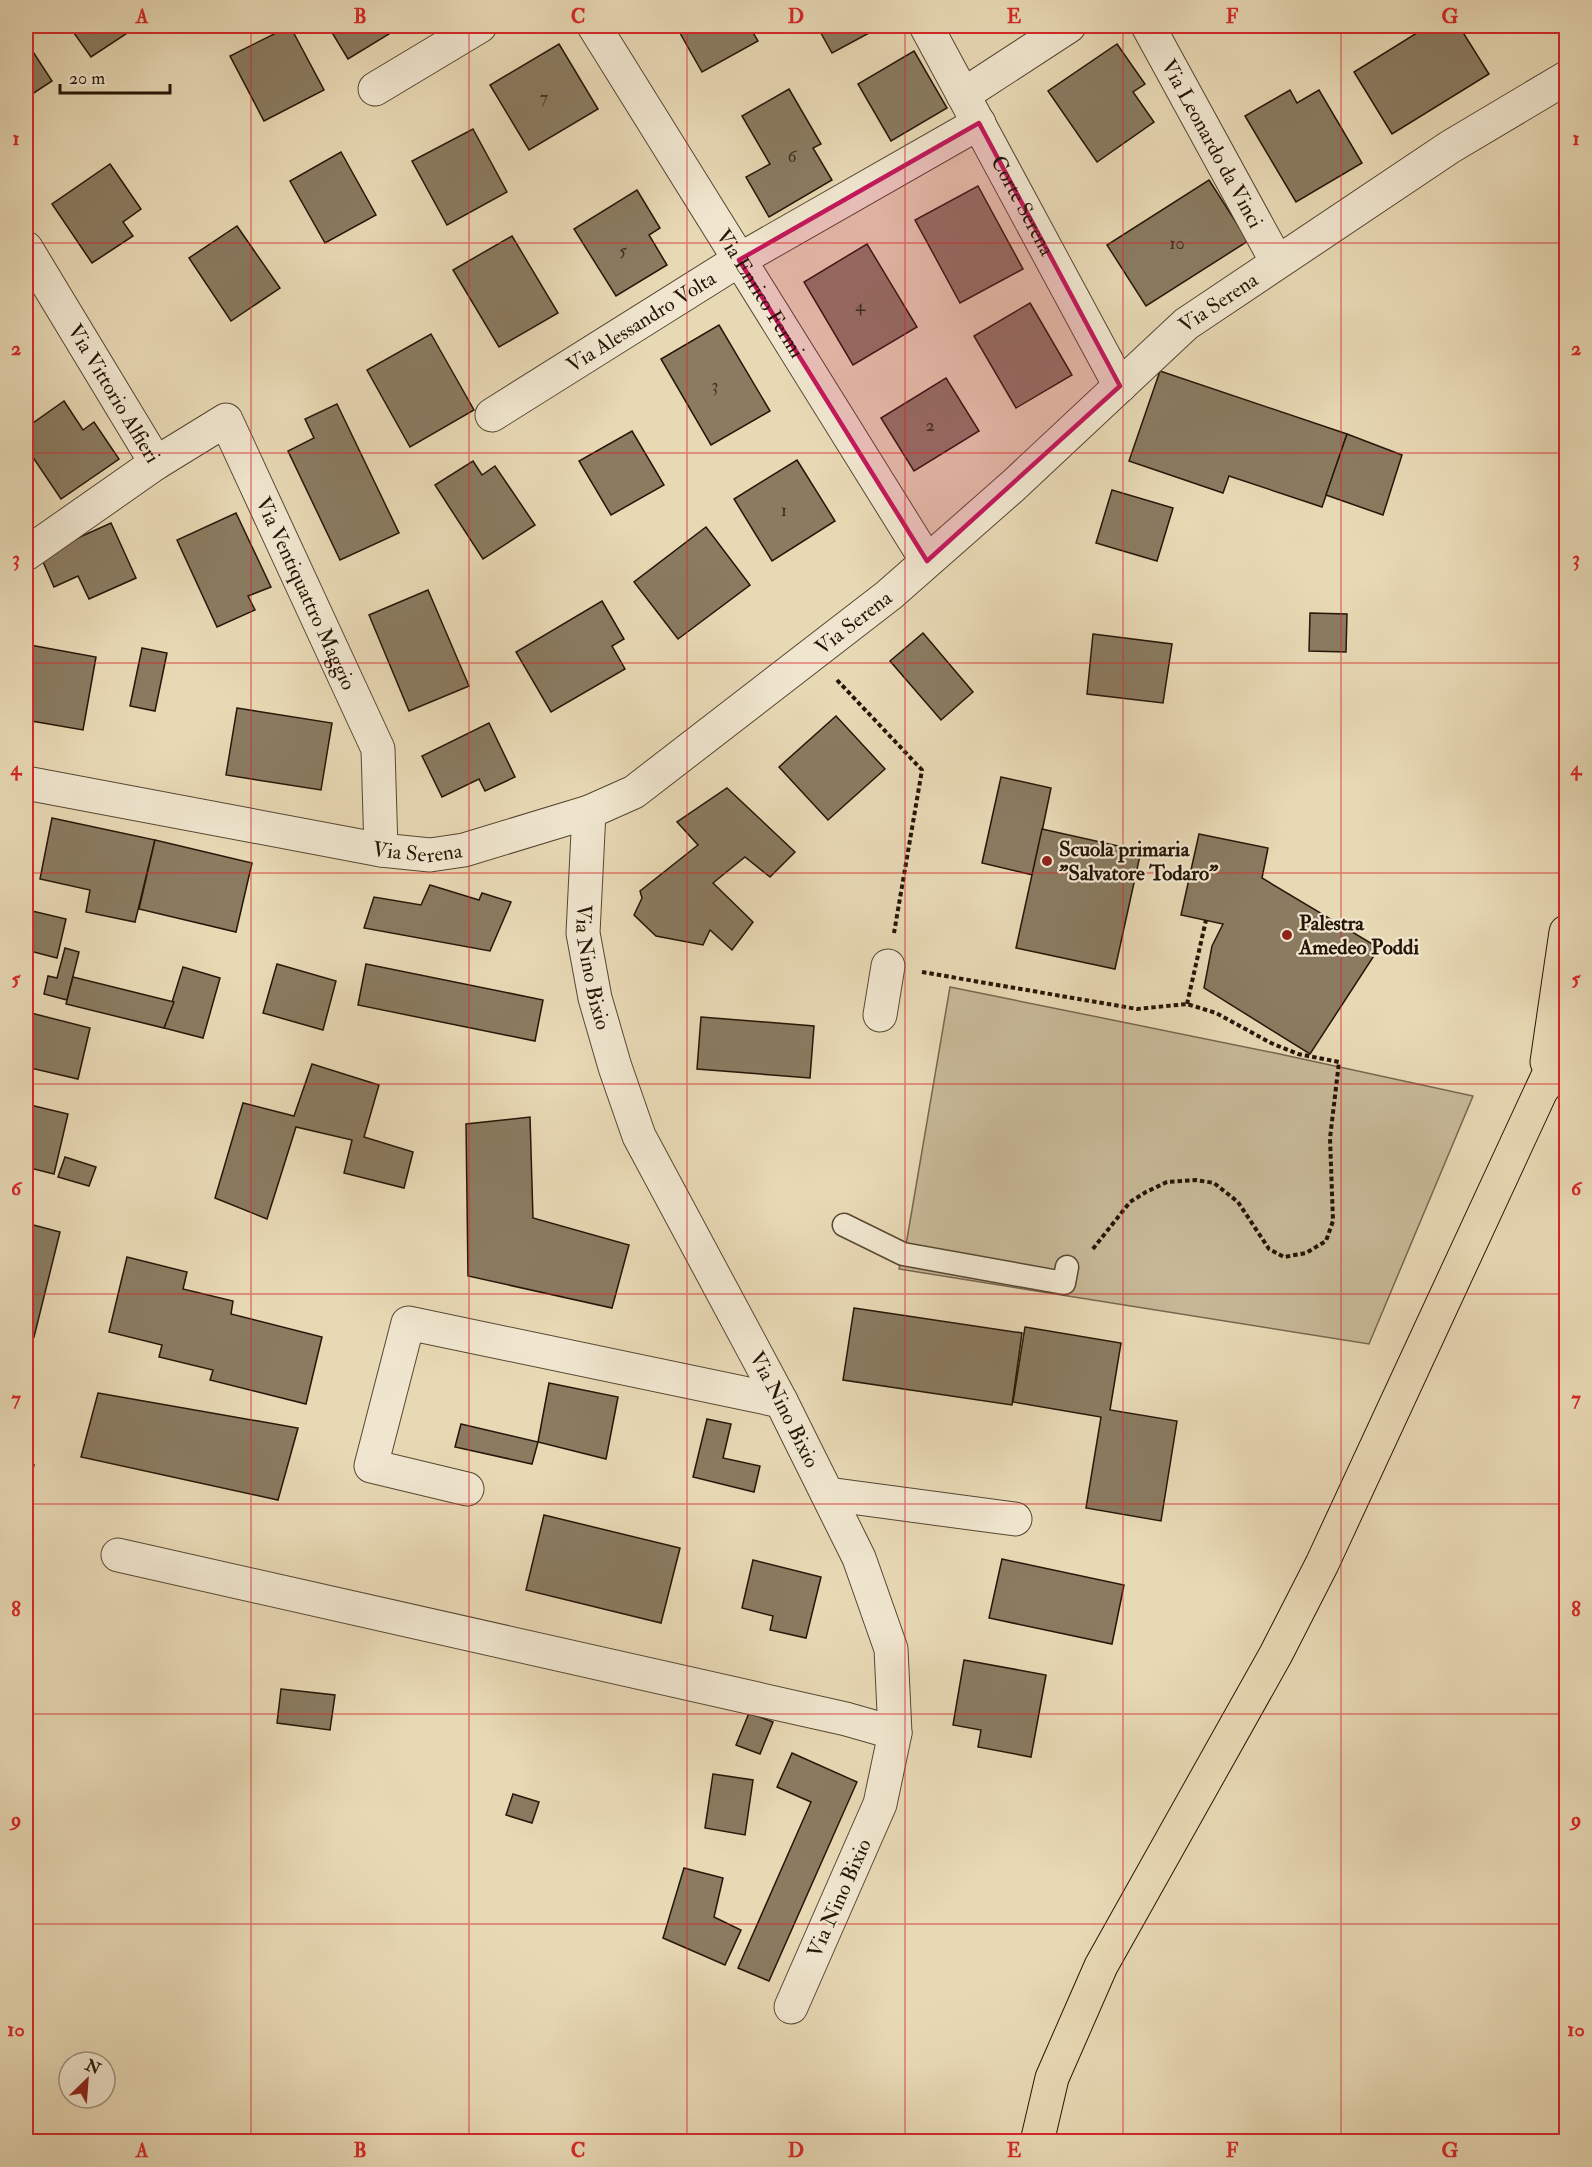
<svg xmlns="http://www.w3.org/2000/svg" width="1592" height="2167" viewBox="0 0 1592 2167" font-family="'IM FELL Double Pica',serif">
<rect width="100%" height="100%" fill="#e8d9b5"/>
<filter id="stains"><feTurbulence type="fractalNoise" baseFrequency=".00333" numOctaves="4"/><feColorMatrix values="0 0 0 0 .2 0 0 0 0 .09 0 0 0 0 .02 0 0 0 .5 -.17"/></filter>
<radialGradient id="worn" r=".72"><stop offset=".6" stop-color="#630" stop-opacity="0"/><stop offset="1" stop-color="#630" stop-opacity=".3"/></radialGradient>
<!-- green -->
<path fill="#c7b897" stroke="#76674f" stroke-width="1.5" d="M950,987L1275,1053L1473,1096L1369,1344L899,1269L907,1239Z"/>
<!-- building -->
<g fill="#8a7b61" stroke="#251607" stroke-width="1.5">
<path d="M69,26H138L91,57Z"/>
<path d="M290,26L324,90L264,121L230,56Z"/>
<path d="M328,26H402L348,59Z"/>
<path d="M676,26H749L758,41L702,72Z"/>
<path d="M817,26H882L832,53Z"/>
<path d="M1428,26H1459L1489,74L1392,134L1354,72Z"/>
<path d="M26,41L52,81L26,98Z"/>
<path d="M559,44L598,109L529,150L490,85Z"/>
<path d="M1117,44L1145,84L1133,92L1154,122L1097,162L1048,91Z"/>
<path d="M914,51L947,108L891,141L858,84Z"/>
<path d="M789,89L821,144L813,148L832,180L769,217L746,177L770,164L742,116Z"/>
<path d="M1290,90L1297,103L1319,90L1362,163L1296,202L1245,116Z"/>
<path d="M473,129L507,192L447,225L412,161Z"/>
<path d="M341,152L376,215L325,243L290,181Z"/>
<path d="M110,164L141,209L123,222L133,236L92,263L52,204Z"/>
<path d="M1209,180L1248,241L1146,306L1107,245Z"/>
<path d="M978,186L1023,269L960,303L915,220Z"/>
<path d="M637,190L660,228L649,235L667,265L616,296L574,229Z"/>
<path d="M237,226L280,288L231,321L189,258Z"/>
<path d="M512,236L558,313L499,347L453,270Z"/>
<path d="M867,244L917,327L853,365L804,282Z"/>
<path d="M1030,303L1072,375L1016,408L974,336Z"/>
<path d="M719,325L770,411L711,445L661,359Z"/>
<path d="M431,334L474,410L410,447L367,370Z"/>
<path d="M1160,371L1347,434L1322,507L1229,476L1223,493L1129,461Z"/>
<path d="M946,378L979,431L914,471L881,418Z"/>
<path d="M64,401L83,430L94,422L119,459L61,499L26,447V428Z"/>
<path d="M337,404L399,533L340,560L288,451L314,438L305,419Z"/>
<path d="M632,431L664,485L611,515L579,461Z"/>
<path d="M1347,434L1402,455L1383,515L1326,495Z"/>
<path d="M797,460L835,521L772,561L734,499Z"/>
<path d="M473,461L482,475L495,466L535,525L483,559L435,485Z"/>
<path d="M1112,490L1173,508L1157,561L1096,543Z"/>
<path d="M236,513L271,587L248,596L255,610L217,627L177,540Z"/>
<path d="M111,523L136,578L89,599L78,576L54,587L40,555Z"/>
<path d="M706,527L750,585L678,639L634,582Z"/>
<path d="M428,590L469,686L409,711L369,615Z"/>
<path d="M602,601L624,639L612,646L625,669L551,712L516,652Z"/>
<path d="M1310,613L1347,614L1346,652L1309,651Z"/>
<path d="M923,633L973,692L941,720L890,661Z"/>
<path d="M1093,634L1172,644L1163,703L1087,694Z"/>
<path d="M30,645L96,657L83,730L26,720V669Z"/>
<path d="M142,648L167,653L155,711L130,706Z"/>
<path d="M237,708L332,723L321,790L226,775Z"/>
<path d="M836,716L885,769L828,820L779,767Z"/>
<path d="M489,723L515,777L485,791L479,779L442,797L422,756Z"/>
<path d="M1001,777L1051,788L1033,875L982,863Z"/>
<path d="M727,788L795,852L770,877L745,857L713,883L753,922L732,950L710,930L703,945L656,936L634,915L642,898L640,891L698,845L677,822Z"/>
<path d="M52,818L155,840L135,922L86,912L90,890L40,879Z"/>
<path d="M1042,829L1141,851L1115,969L1016,948Z"/>
<path d="M1199,834L1268,848L1262,878L1379,948L1310,1054L1204,988L1212,946L1223,924L1181,915Z"/>
<path d="M155,840L252,863L236,932L139,909Z"/>
<path d="M430,885L479,900L482,893L511,902L490,951L364,928L374,897L421,905Z"/>
<path d="M28,910L66,919L57,958L26,950V919Z"/>
<path d="M65,948L79,952L67,1000L44,994L48,976L57,978Z"/>
<path d="M277,964L336,981L323,1030L263,1013Z"/>
<path d="M366,964L543,1000L535,1041L358,1005Z"/>
<path d="M183,967L220,978L203,1038L164,1028Z"/>
<path d="M73,977L174,1002L164,1028L66,1004Z"/>
<path d="M27,1012L90,1028L78,1079L26,1067V1020Z"/>
<path d="M701,1017L814,1026L810,1078L697,1069Z"/>
<path d="M312,1064L379,1085L364,1137L413,1152L404,1188L344,1173L352,1140L296,1127L267,1219L215,1198L243,1103L294,1116Z"/>
<path d="M26,1104L68,1114L54,1174L26,1167Z"/>
<path d="M530,1117L533,1218L629,1245L612,1308L468,1276L466,1124Z"/>
<path d="M65,1157L96,1167L89,1186L58,1177Z"/>
<path d="M26,1223L60,1232L34,1337L26,1335Z"/>
<path d="M127,1257L187,1272L183,1289L233,1301L231,1314L322,1337L306,1404L210,1380L213,1370L159,1357L162,1345L109,1332Z"/>
<path d="M854,1308L1022,1333L1012,1405L843,1380Z"/>
<path d="M1025,1327L1121,1343L1110,1410L1177,1421L1161,1521L1086,1508L1101,1417L1013,1402Z"/>
<path d="M549,1383L618,1397L606,1459L538,1442Z"/>
<path d="M98,1393L298,1428L278,1500L81,1457Z"/>
<path d="M707,1419L731,1424L723,1458L760,1466L754,1492L693,1477Z"/>
<path d="M461,1424L538,1442L532,1464L455,1447Z"/>
<path d="M26,1464L34,1465L26,1496Z"/>
<path d="M544,1515L680,1548L661,1623L526,1590Z"/>
<path d="M1002,1559L1124,1585L1112,1644L989,1618Z"/>
<path d="M753,1560L821,1577L806,1638L770,1630L773,1616L742,1608Z"/>
<path d="M964,1660L1046,1675L1031,1757L978,1747L981,1730L953,1725Z"/>
<path d="M281,1689L335,1695L330,1730L277,1723Z"/>
<path d="M749,1713L773,1722L760,1754L736,1745Z"/>
<path d="M792,1753L857,1782L769,1981L738,1968L811,1802L777,1787Z"/>
<path d="M713,1774L753,1780L745,1835L705,1828Z"/>
<path d="M513,1794L539,1802L532,1823L506,1815Z"/>
<path d="M684,1868L723,1878L714,1917L741,1930L725,1965L663,1938Z"/>
</g>
<g fill="none" stroke-linecap="round" stroke-linejoin="round">
<!-- service casing -->
<g stroke="#564732" stroke-width="25">
<path id="service" d="M844,1225L903,1254L1064,1283L1067,1267"/>
</g>
<!-- pedestrian casing -->
<g stroke="#564732" stroke-width="35">
<path id="pedestrian" d="M880,1015L888,966"/>
</g>
<!-- minor casing -->
<g stroke="#564732" stroke-width="35">
<g id="minor">
<path id="s1" d="M594,26L927,561"/>
<path id="s2" d="M926,26L1120,386"/>
<path id="s3" d="M1148,26L1277,262"/>
<path d="M375,89L480,26"/>
<path d="M963,95L1069,26"/>
<path id="s4" d="M26,248L156,463L26,554"/>
<path id="s5" d="M492,415L739,260L979,123"/>
<path id="s6" d="M156,463L226,420L378,749L381,850"/>
<path id="s7" d="M589,812L583,933L595,998L615,1067L639,1136L781,1401L859,1558L891,1649L895,1733L880,1804L791,2007"/>
<path d="M467,1489L371,1466L408,1323L781,1401"/>
<path d="M828,1494L1015,1519"/>
<path d="M118,1555L846,1719L895,1733"/>
</g>
</g>
<!-- tertiary casing -->
<g stroke="#564732" stroke-width="35">
<g id="tertiary">
<path id="s8" d="M26,783L381,850L430,855L464,850L589,812L634,792L889,595L1013,486L1186,324L1450,147L1566,78"/>
</g>
</g>
<!-- trunk casing -->
<g stroke="#251607" stroke-width="35">
<g id="trunk">
<path d="M1547,1062L1566,932"/>
<path d="M1037,2142L1052,2078L1101,1966L1276,1654L1322,1564L1566,1037"/>
</g>
</g>
<!-- motorway casing -->
<g stroke="#251607" stroke-width="35">
<path id="motorway" d="M1543,1088L1566,1061"/>
</g>
<!-- path -->
<g stroke="#251607" stroke-width="4" stroke-dasharray="4.5 3" stroke-linecap="butt">
<path d="M837,680L922,770L894,933"/>
<path d="M922,972L1137,1009L1187,1004L1216,1013L1271,1043L1298,1054L1339,1062L1330,1138L1333,1221L1326,1241L1306,1253L1284,1257L1269,1249L1238,1202L1214,1183L1196,1180L1167,1182L1146,1192L1130,1202L1092,1250"/>
<path d="M1187,1004L1206,920"/>
</g>
<!-- service -->
<use href="#service" stroke="#f0e6cf" stroke-width="22"/>
<!-- pedestrian -->
<use href="#pedestrian" stroke="#f0e6cf" stroke-width="33"/>
<!-- minor -->
<use href="#minor" stroke="#f0e6cf" stroke-width="33"/>
<!-- tertiary -->
<use href="#tertiary" stroke="#f0e6cf" stroke-width="33"/>
<!-- trunk -->
<use href="#trunk" stroke="#e8d9b5" stroke-width="33"/>
<!-- motorway -->
<use href="#motorway" stroke="#e8d9b5" stroke-width="33"/>
</g>
<!-- marked area -->
<path fill="#c2185b" fill-opacity="0.2" stroke="#c2185b" stroke-width="4.5" stroke-linejoin="round" d="M979,123L1120,386L927,561L739,260Z"/>
<!-- grid -->
<path fill="none" stroke="#d62828" stroke-width="1.5" stroke-opacity="0.55" d="M251,26V2142M469,26V2142M687,26V2142M905,26V2142M1123,26V2142M1341,26V2142M26,243H1566M26,453H1566M26,663H1566M26,873H1566M26,1084H1566M26,1294H1566M26,1504H1566M26,1714H1566M26,1924H1566"/>
<!-- markers -->
<g fill="#8f2418" stroke="#f0e6cf" stroke-width="2">
<circle cx="1047" cy="861" r="6"/>
<circle cx="1287" cy="935" r="6"/>
</g>
<g text-anchor="middle" stroke-width="4.5" stroke-linejoin="round" paint-order="stroke">
<!-- number labels -->
<g font-size="18" fill="#3e2f1e">
<text x="544" y="103">7</text>
<text x="792" y="162">6</text>
<text x="1177" y="249">10</text>
<text x="623" y="256">5</text>
<text x="860" y="311">4</text>
<text x="715" y="391">3</text>
<text x="930" y="431">2</text>
<text x="784" y="516">1</text>
</g>
<!-- street labels -->
<g font-size="21" fill="#251607" stroke="#f0e6cf">
<text dy="7" stroke="none"><textPath href="#s3" startOffset="134">Via Leonardo da Vinci</textPath></text>
<text dy="7" stroke="none"><textPath href="#s2" startOffset="204">Corte Serena</textPath></text>
<text dy="7" stroke="none"><textPath href="#s1" startOffset="315">Via Enrico Fermi</textPath></text>
<text dy="7" stroke="none"><textPath href="#s8" startOffset="1388">Via Serena</textPath></text>
<text dy="7" stroke="none"><textPath href="#s5" startOffset="176">Via Alessandro Volta</textPath></text>
<text dy="7" stroke="none"><textPath href="#s4" startOffset="170">Via Vittorio Alfieri</textPath></text>
<text dy="7" stroke="none"><textPath href="#s6" startOffset="273">Via Ventiquattro Maggio</textPath></text>
<text dy="7" stroke="none"><textPath href="#s8" startOffset="902">Via Serena</textPath></text>
<text dy="7" stroke="none"><textPath href="#s8" startOffset="398">Via Serena</textPath></text>
<text dy="7" stroke="none"><textPath href="#s7" startOffset="156">Via Nino Bixio</textPath></text>
<text dy="7" stroke="none"><textPath href="#s7" startOffset="642">Via Nino Bixio</textPath></text>
<text transform="translate(839 1898) rotate(-66)" y="7">Via Nino Bixio</text>
</g>
<!-- poi labels -->
<g font-size="21" font-weight="bold" fill="#251607" stroke="#f0e6cf" text-anchor="start">
<text x="1059" y="856">Scuola primaria<tspan x="1059" dy="24">"Salvatore Todaro"</tspan></text>
<text x="1299" y="930">Palestra<tspan x="1299" dy="24">Amedeo Poddi</tspan></text>
</g>
</g>
<!-- margin -->
<rect width="1592" height="2167" fill="none" stroke="#e8d9b5" stroke-width="66"/>
<!-- north arrow -->
<g transform="translate(87 2080) rotate(25)"><circle r="28" fill="#f0e6cf" stroke="#9f937f" stroke-width="1.5"/>
<path d="M0-4.5L10 22L0 15L-10 22Z" fill="#8f2418"/>
<text y="-9" font-size="16" font-weight="bold" text-anchor="middle" fill="#251607">N</text>
</g>
<!-- scale -->
<path d="M60 84v9h110v-9" fill="none" stroke="#251607" stroke-width="3"/>
<text x="69" y="84" font-size="18" fill="#251607" stroke="#f0e6cf" stroke-width="4.5" paint-order="stroke">20 m</text>
<rect x="33" y="33" width="1526" height="2101" fill="none" stroke="#d62828" stroke-width="2"/>
<g font-size="20" text-anchor="middle" font-weight="bold" fill="#d62828">
<text x="142" y="23">A</text>
<text x="360" y="23">B</text>
<text x="578" y="23">C</text>
<text x="796" y="23">D</text>
<text x="1014" y="23">E</text>
<text x="1232" y="23">F</text>
<text x="1450" y="23">G</text>
<text x="16" y="145">1</text>
<text x="1576" y="145">1</text>
<text x="16" y="355">2</text>
<text x="1576" y="355">2</text>
<text x="16" y="565">3</text>
<text x="1576" y="565">3</text>
<text x="16" y="775">4</text>
<text x="1576" y="775">4</text>
<text x="16" y="985">5</text>
<text x="1576" y="985">5</text>
<text x="16" y="1195">6</text>
<text x="1576" y="1195">6</text>
<text x="16" y="1405">7</text>
<text x="1576" y="1405">7</text>
<text x="16" y="1616">8</text>
<text x="1576" y="1616">8</text>
<text x="16" y="1826">9</text>
<text x="1576" y="1826">9</text>
<text x="16" y="2036">10</text>
<text x="1576" y="2036">10</text>
<text x="142" y="2157">A</text>
<text x="360" y="2157">B</text>
<text x="578" y="2157">C</text>
<text x="796" y="2157">D</text>
<text x="1014" y="2157">E</text>
<text x="1232" y="2157">F</text>
<text x="1450" y="2157">G</text>
</g>
<rect width="100%" height="100%" filter="url(#stains)"/>
<rect width="100%" height="100%" fill="url(#worn)"/>
</svg>
